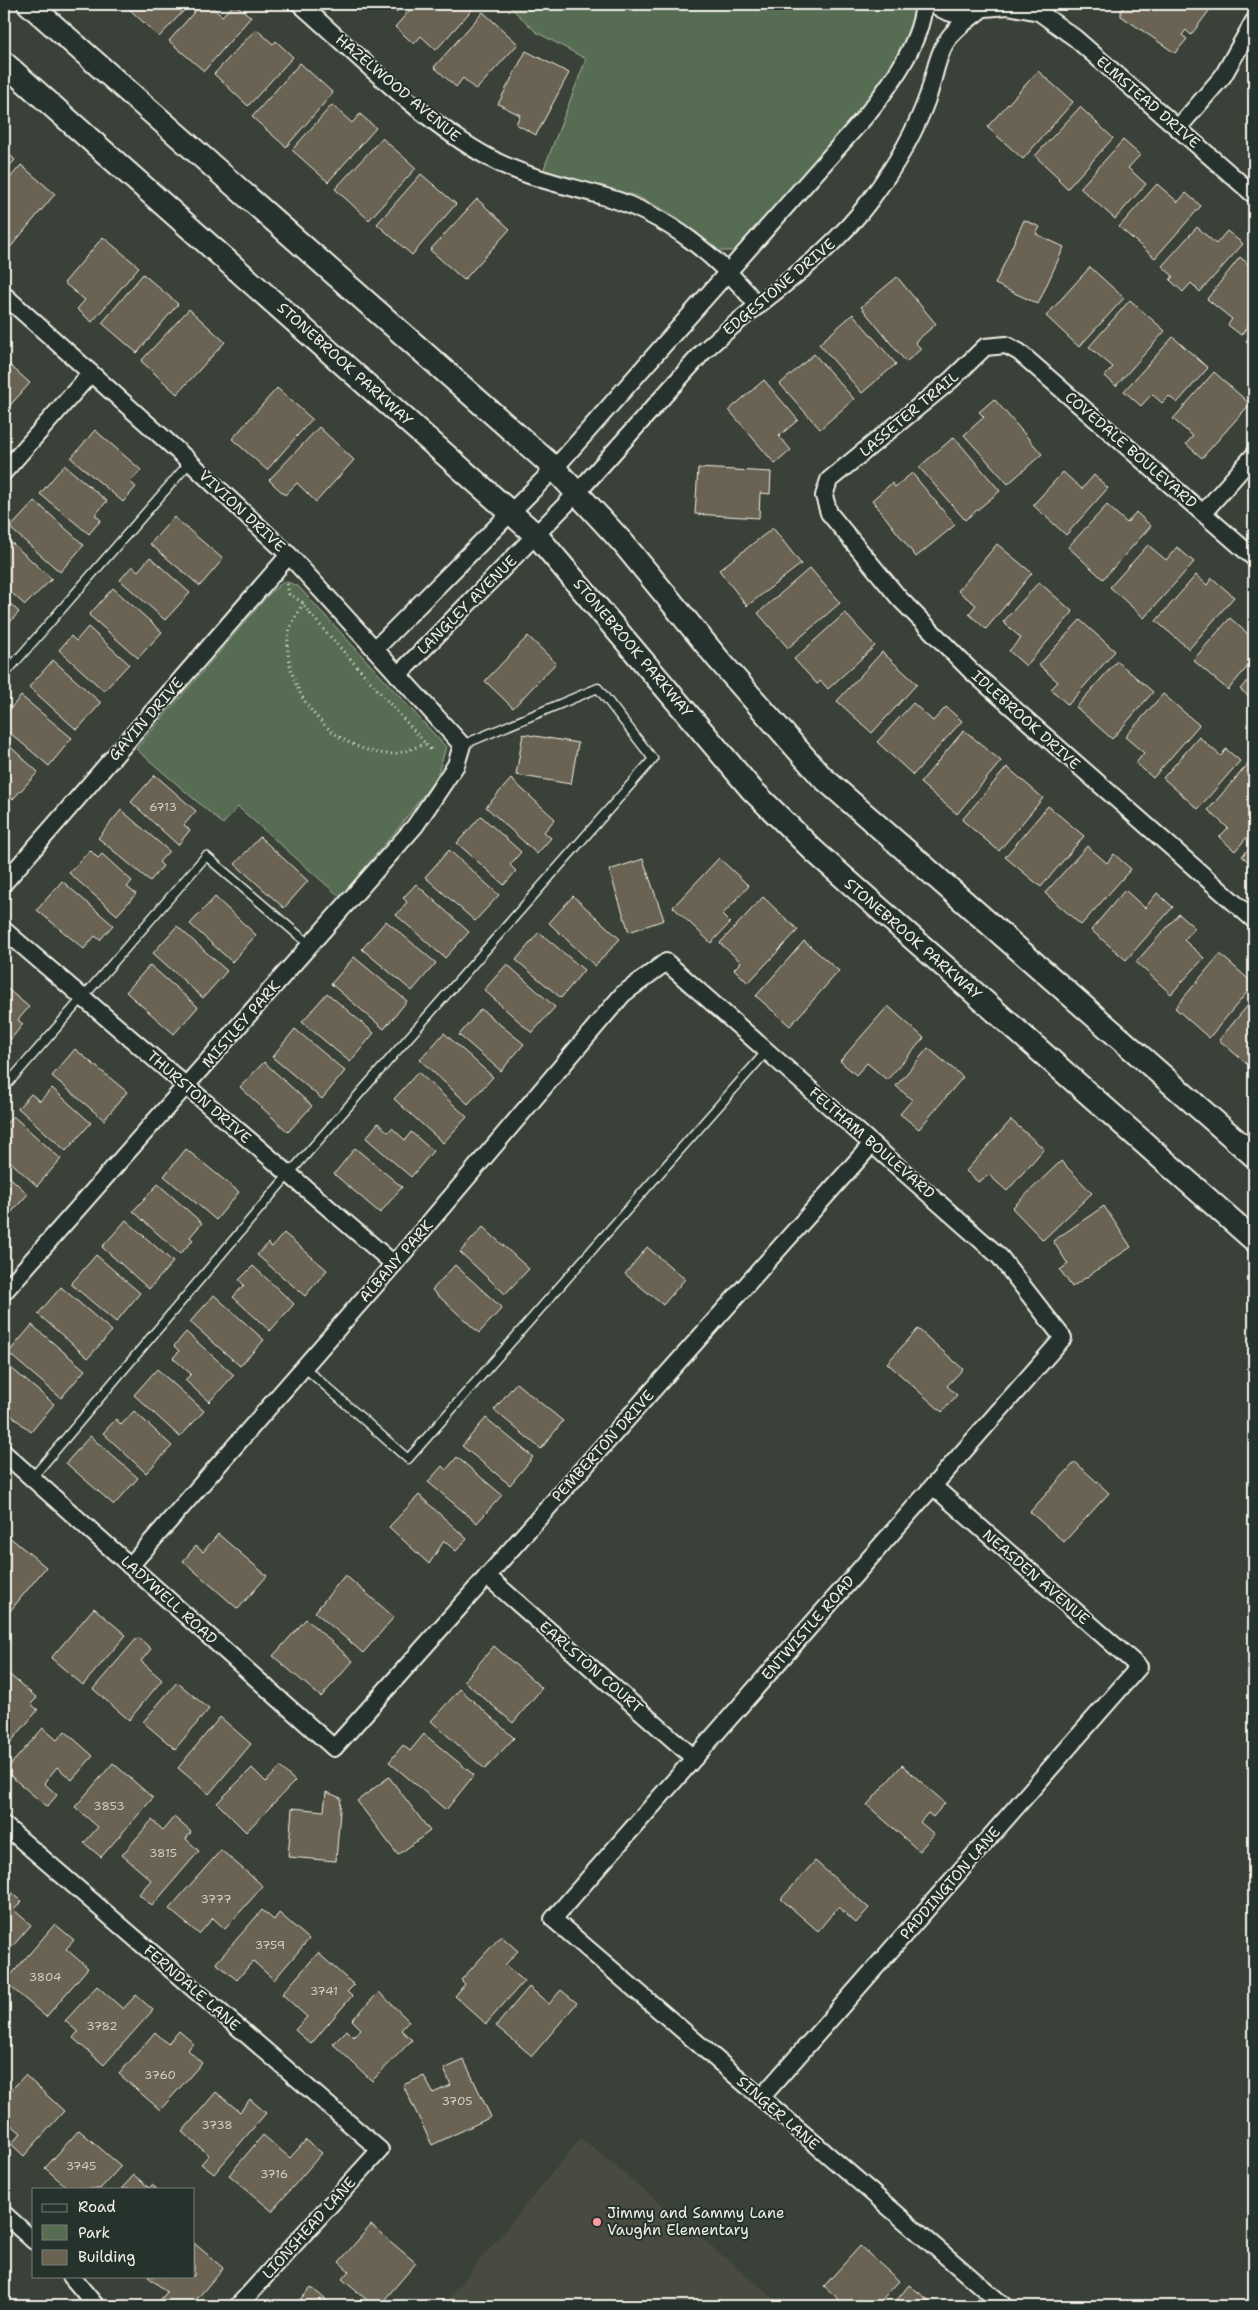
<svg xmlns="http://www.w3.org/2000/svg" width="1258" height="2310" viewBox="0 0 1258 2310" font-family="'Shantell Sans',sans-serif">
<rect width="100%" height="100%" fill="#3a4138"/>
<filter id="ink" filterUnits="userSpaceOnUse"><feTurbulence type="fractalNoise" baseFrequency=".02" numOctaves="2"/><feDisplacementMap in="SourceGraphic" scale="10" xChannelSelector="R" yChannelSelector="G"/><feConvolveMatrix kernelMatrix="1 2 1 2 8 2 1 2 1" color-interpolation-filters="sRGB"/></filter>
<g filter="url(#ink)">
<!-- built -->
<path fill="#484b40" d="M581,2138L783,2306H442Z"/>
<!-- green -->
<g fill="#566d52" stroke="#a5af9d">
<path d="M507,4H916L917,20L910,36L874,92L736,251H719L670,213L637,196L543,171L586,59L536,32Z"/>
<path d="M284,581L298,586L446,747L437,777L400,826L340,897L238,807L223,824L136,749L269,594Z"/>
</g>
<!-- building -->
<g fill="#6a6352" stroke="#f4f1e8">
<path d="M127,4H190L159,37L126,6Z"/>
<path d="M201,4H208L222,16L235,4L251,17L204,71L169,41Z"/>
<path d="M387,4H404L396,12Z"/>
<path d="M415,4H477L436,50L421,36L414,44L395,27Z"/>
<path d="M1134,4H1214L1191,35L1186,30L1182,35L1187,39L1175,53L1121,16V10L1125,6H1133Z"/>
<path d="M483,12L518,44L476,90L463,78L456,87L434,67Z"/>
<path d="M256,29L273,44L276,41L293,57L248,106L214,74Z"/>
<path d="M526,51L569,73L536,135L516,124L520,115L498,104Z"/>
<path d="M300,63L333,93L286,147L252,117Z"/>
<path d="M1038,71L1073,102L1023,159L987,127Z"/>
<path d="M332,105L352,123L360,114L376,128L328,182L292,150Z"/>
<path d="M1080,107L1113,138L1067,189L1058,180L1059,178L1035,156Z"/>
<path d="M382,138L416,168L369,220L335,189Z"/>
<path d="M1123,140L1140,155L1128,168L1146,184L1115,219L1080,188Z"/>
<path d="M4,149L15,160L4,172Z"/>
<path d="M21,165L55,194L8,250L4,247V221L6,219L4,217V185Z"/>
<path d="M421,174L456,204L412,255L377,224Z"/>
<path d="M1157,184L1178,202L1186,193L1201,206L1155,258L1119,227Z"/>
<path d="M477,199L510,229L464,280L430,250Z"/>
<path d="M1024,220L1040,227L1036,234L1064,247L1038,304L995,284Z"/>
<path d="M1197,227L1216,244L1227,231L1243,244L1200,292L1191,283L1183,292L1170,280L1173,276L1162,266Z"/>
<path d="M103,237L139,267L92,322L77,309L85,300L64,283Z"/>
<path d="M1240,257L1254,269V318L1241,335L1228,325L1232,319L1207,299Z"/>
<path d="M1090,267L1124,298L1079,347L1046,316Z"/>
<path d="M143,274L178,304L137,353L102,323Z"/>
<path d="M897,277L936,324L915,342L921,349L906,362L861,307Z"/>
<path d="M1130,300L1165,331L1116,386L1105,376L1113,367L1089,347Z"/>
<path d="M189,309L225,342L177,394L141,361Z"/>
<path d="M853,314L896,364L862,393L819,344Z"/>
<path d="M1254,332V348L1246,341Z"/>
<path d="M1173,337L1208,368L1177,403L1169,396L1162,403L1152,394L1141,406L1124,391Z"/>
<path d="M814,354L854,399L820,429L780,384Z"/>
<path d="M4,360L30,383L4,412Z"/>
<path d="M1214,372L1250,404L1202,458L1186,444L1193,436L1173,419Z"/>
<path d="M764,380L798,420L779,436L791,450L775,464L729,410Z"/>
<path d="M277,388L312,419L267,470L232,439Z"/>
<path d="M994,399L1042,454L1008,484L964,435L984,417L979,412Z"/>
<path d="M319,427L354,460L316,502L297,483L285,495L269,480Z"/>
<path d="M95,430L141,470L130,482L136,487L123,502L71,458Z"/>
<path d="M954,437L1000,491L965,520L919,467Z"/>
<path d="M64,465L107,501L95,515L101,520L89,534L40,494Z"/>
<path d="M698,468L771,472L770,494L760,493L759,518L695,514Z"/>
<path d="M1063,472L1082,489L1094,475L1108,488L1066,535L1033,505Z"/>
<path d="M912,473L955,525L916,557L872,500L892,483L895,487Z"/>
<path d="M35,501L84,545L60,572L10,528Z"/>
<path d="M1107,505L1127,523L1136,512L1151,526L1103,579L1068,547Z"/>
<path d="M174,517L223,559L200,586L150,544Z"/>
<path d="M773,528L801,564L747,606L719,570Z"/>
<path d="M4,536L52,579L25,605L4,586Z"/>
<path d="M997,544L1032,573L986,629L969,614L976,605L958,591Z"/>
<path d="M1148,545L1166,560L1177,547L1194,562L1144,618L1110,587Z"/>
<path d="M150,557L190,593L165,620L120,580L132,566L138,571Z"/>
<path d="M810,568L840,603L788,648L758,613Z"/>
<path d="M1196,575L1207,585L1212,578L1234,597L1189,649L1156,621Z"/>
<path d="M1039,582L1073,612L1026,666L1009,651L1021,638L1003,622Z"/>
<path d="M113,588L162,632L138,658L89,615Z"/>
<path d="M4,598L19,612L4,629Z"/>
<path d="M845,613L875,646L828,689L821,681L817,684L794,659Z"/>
<path d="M1230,618L1249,635L1254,628V659L1228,690L1193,660Z"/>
<path d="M1080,620L1115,651L1068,705L1051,689L1058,682L1039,665Z"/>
<path d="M88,627L129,664L104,691L59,650L71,636L76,641Z"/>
<path d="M528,636L556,663L513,708L485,681Z"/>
<path d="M882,652L917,684L872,733L837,701Z"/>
<path d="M53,660L101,703L77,730L29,687Z"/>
<path d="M1117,661L1153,692L1112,739L1076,707Z"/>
<path d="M1254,674V701L1240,689Z"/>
<path d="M1163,694L1199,725L1153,778L1136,763L1144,753L1125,737Z"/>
<path d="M21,696L72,738L49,766L4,728V716Z"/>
<path d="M913,703L933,721L946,707L962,721L913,775L877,742Z"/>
<path d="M964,730L1001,761L957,814L920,783Z"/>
<path d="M523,734L578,743L571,784L516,775Z"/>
<path d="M1199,737L1221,756L1226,749L1240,761L1198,809L1163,778Z"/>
<path d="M4,741L38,772L13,799L4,791Z"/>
<path d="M1248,764L1254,769V829L1235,851L1219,837L1228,828L1208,810Z"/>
<path d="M1007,767L1043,798L999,851L962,820Z"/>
<path d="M155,775L196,811L184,825L190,830L178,845L131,802Z"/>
<path d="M511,779L555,819L544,832L551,838L537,854L486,807Z"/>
<path d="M1048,806L1084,836L1041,887L1005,857Z"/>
<path d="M121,810L169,851L159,862L163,866L150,881L98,838Z"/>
<path d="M481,816L521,852L510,865L516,871L504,885L457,843Z"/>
<path d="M260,837L308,881L284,908L235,864Z"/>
<path d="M1254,843V867L1242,856Z"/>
<path d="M1087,846L1107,863L1114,854L1131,869L1081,925L1045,893Z"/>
<path d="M90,850L98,858L102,854L132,881L127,887L136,894L117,915L69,873Z"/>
<path d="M449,850L499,895L475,921L425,877Z"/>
<path d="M719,858L749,886L722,915L730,923L711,943L673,907Z"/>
<path d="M643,859L664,920L629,932L609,870Z"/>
<path d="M62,881L113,925L100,940L95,936L84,949L37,910Z"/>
<path d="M416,884L469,932L445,958L396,915L407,902L403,898Z"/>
<path d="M1125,890L1145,908L1157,893L1173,907L1126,960L1091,930Z"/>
<path d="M573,896L620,939L595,966L549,923Z"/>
<path d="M215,897L256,935L232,962L190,924Z"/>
<path d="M763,897L798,930L748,983L734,969L741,962L720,943Z"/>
<path d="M1179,914L1195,928L1184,940L1204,958L1171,994L1136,962Z"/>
<path d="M386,921L436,963L412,991L362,949Z"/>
<path d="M177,926L227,971L203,998L153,953Z"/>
<path d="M539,932L584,970L561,998L516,960Z"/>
<path d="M804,941L839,971L790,1026L756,996Z"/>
<path d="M1220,954L1254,984L1209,1038L1175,1008Z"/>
<path d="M354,957L407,1001L384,1029L331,984Z"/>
<path d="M507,964L555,1007L532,1033L484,990Z"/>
<path d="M150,965L198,1007L174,1034L126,992Z"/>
<path d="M4,986L29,1007L18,1020L23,1024L11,1039L4,1033Z"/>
<path d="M327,993L374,1033L350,1062L302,1022Z"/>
<path d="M1254,998V1070L1219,1040Z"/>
<path d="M888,1006L924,1038L887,1080L867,1063L856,1075L840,1061Z"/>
<path d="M481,1009L524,1044L501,1071L459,1035Z"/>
<path d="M295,1029L345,1071L322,1099L272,1057Z"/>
<path d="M444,1033L493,1077L468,1104L420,1060Z"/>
<path d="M928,1048L963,1077L919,1129L900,1114L912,1100L896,1086Z"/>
<path d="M75,1049L127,1092L104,1120L52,1076Z"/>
<path d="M264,1062L312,1106L288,1132L240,1087Z"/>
<path d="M418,1072L467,1117L443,1143L394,1099Z"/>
<path d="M52,1088L91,1123L66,1151L18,1108L31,1094L40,1101Z"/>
<path d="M13,1116L61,1159L37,1186L4,1156V1126Z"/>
<path d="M1011,1120L1044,1149L1007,1191L989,1175L978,1182L966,1171Z"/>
<path d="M378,1123L388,1132L392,1128L405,1140L411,1132L433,1151L411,1177L366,1138Z"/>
<path d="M355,1148L402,1187L380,1213L334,1174Z"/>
<path d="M186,1149L239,1192L216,1220L164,1176Z"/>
<path d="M1061,1161L1092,1193L1043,1240L1012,1208Z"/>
<path d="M4,1172L28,1194L9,1215L4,1210Z"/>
<path d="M158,1184L202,1223L190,1237L193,1240L180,1254L133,1211Z"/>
<path d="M1104,1206L1131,1247L1072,1287L1060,1270L1068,1264L1053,1241Z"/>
<path d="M126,1220L173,1262L149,1289L102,1247Z"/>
<path d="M483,1227L529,1269L505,1294L460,1252Z"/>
<path d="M284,1233L327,1270L305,1296L257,1255L268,1243L272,1247Z"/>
<path d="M647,1247L685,1279L663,1305L625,1274Z"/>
<path d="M96,1255L140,1293L116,1322L71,1284Z"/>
<path d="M455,1265L502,1308L479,1333L432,1290Z"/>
<path d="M253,1266L294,1304L270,1331L233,1297L244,1285L239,1280Z"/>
<path d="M61,1287L112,1331L88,1358L38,1314Z"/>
<path d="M214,1295L264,1340L240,1366L190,1322Z"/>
<path d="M32,1325L85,1370L61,1398L8,1353Z"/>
<path d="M918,1329L963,1369L947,1386L957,1395L942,1412L887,1363Z"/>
<path d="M186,1332L234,1375L209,1402L185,1380L191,1374L173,1358L179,1351L174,1346Z"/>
<path d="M4,1362L54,1404L31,1432L4,1409Z"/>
<path d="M157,1369L204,1411L180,1437L134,1395Z"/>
<path d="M516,1383L563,1421L541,1449L494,1410Z"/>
<path d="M134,1411L172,1446L146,1473L103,1433L116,1419L121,1425Z"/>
<path d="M486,1418L533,1457L510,1485L462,1446Z"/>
<path d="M90,1436L138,1478L114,1505L66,1463Z"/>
<path d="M457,1457L502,1495L477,1523L428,1482L442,1466L446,1470Z"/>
<path d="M1075,1462L1109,1493L1064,1542L1030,1512Z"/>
<path d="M419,1495L467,1539L456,1551L444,1541L429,1564L389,1527Z"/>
<path d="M218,1534L267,1576L238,1609L183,1561L196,1546L203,1552Z"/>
<path d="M8,1536L46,1567L6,1616L4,1614V1541Z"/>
<path d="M345,1575L394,1617L363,1653L315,1612Z"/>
<path d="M94,1608L126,1635L83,1685L51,1658Z"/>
<path d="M306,1619L353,1661L321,1697L273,1656Z"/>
<path d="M138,1637L151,1649L141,1661L162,1680L129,1720L93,1689Z"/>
<path d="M494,1646L542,1688L513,1723L464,1681Z"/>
<path d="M4,1670L37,1698L31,1704L38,1710L9,1744L4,1740Z"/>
<path d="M177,1682L209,1709L175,1749L143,1722Z"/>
<path d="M460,1689L514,1738L485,1769L431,1721Z"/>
<path d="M220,1717L251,1744L209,1794L178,1768Z"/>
<path d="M43,1728L57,1740L65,1731L93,1756L72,1780L57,1767L44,1783L57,1795L47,1807L5,1771Z"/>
<path d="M424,1734L474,1775L446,1810L389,1762L403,1745L410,1751Z"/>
<path d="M113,1763L153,1798L101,1857L84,1843L98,1827L75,1807Z"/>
<path d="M902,1765L945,1803L933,1817L928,1813L920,1822L934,1834L919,1851L867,1805Z"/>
<path d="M280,1767L295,1781L246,1832L217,1803L252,1768L266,1782Z"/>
<path d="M389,1777L430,1831L398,1855L357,1801Z"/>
<path d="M326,1792L341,1798L336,1861L288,1857L292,1808L324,1811Z"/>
<path d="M174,1817L191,1832L186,1839L199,1851L152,1906L139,1894L151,1880L122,1855L152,1820L163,1830Z"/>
<path d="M221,1850L263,1886L225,1929L213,1918L199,1934L169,1909Z"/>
<path d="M815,1861L869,1908L856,1923L838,1907L818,1931L781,1899Z"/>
<path d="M4,1886L22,1901L14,1910L31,1925L4,1956Z"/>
<path d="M262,1910L274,1920L279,1913L309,1939L274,1980L253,1961L237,1980L216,1963Z"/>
<path d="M55,1924L74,1940L66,1949L88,1968L46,2017L5,1982Z"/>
<path d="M501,1936L518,1951L505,1965L524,1981L486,2024L455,1996L465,1984L461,1980Z"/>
<path d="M318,1953L354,1985L347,1992L352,1996L311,2044L295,2030L307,2017L282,1994Z"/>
<path d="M97,1986L123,2009L136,1995L153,2010L104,2065L73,2038L78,2032L65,2021Z"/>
<path d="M529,1987L549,2004L561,1990L577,2003L532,2056L496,2026Z"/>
<path d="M379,1992L409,2021L401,2030L412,2040L372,2081L333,2044L347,2030L353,2036L361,2029L352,2020Z"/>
<path d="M179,2031L193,2043L188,2050L202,2063L160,2110L119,2074L155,2032L168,2044Z"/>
<path d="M464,2060L491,2117L432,2145L403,2085L424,2076L433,2093L451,2085L444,2069Z"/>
<path d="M25,2075L64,2111L24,2156L11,2144L21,2133L10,2124L4,2131V2098Z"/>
<path d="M216,2092L240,2112L250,2099L266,2113L214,2174L201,2164L209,2155L182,2132Z"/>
<path d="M79,2130L121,2166L100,2189H69L45,2168Z"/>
<path d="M263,2135L290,2158L306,2140L322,2153L272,2211L229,2175Z"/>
<path d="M134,2175L149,2188L152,2185L157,2189H121Z"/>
<path d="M371,2225L416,2263L379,2306H374L342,2279L349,2271L339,2262Z"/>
<path d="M194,2243L223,2268L191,2306H155L167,2292L147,2276H194Z"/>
<path d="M860,2246L899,2281L876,2306H843L845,2305L824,2286Z"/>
<path d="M909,2285L935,2305L934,2306H892Z"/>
<path d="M311,2287L333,2306H298L296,2304Z"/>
</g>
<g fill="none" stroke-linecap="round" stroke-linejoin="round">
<!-- service casing -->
<g stroke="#f4f1e8" stroke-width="11">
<g id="service">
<path d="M4,675L190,462"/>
<path d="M4,1088L206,856L310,945"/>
<path d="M304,1367L408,1459L767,1051"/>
<path d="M32,1478L289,1174L653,759L598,688L462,745"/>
</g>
</g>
<!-- minor casing -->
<g stroke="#f4f1e8" stroke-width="20">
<g id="minor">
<path d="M300,4C358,55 421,120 488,157C525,178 566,185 606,197C666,214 720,258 758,306"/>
<path d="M934,4C951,18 972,18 989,4"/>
<path d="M1032,4L1039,12L1075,38L1254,195"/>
<path d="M985,8L1008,6L1039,12"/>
<path d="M1178,128L1223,76L1254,21"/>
<path d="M4,295L190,462L289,555L462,745L456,765L415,826L4,1292"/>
<path d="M4,472L91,373"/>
<path d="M1203,513L1254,455"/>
<path d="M1254,558L1019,352L1006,345L985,347L951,380L829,480L824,496L829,513L899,598L971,671L1254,920"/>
<path d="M375,649L554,469L864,118C889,87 920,46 924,4"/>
<path d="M398,675L577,493L703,352C759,299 825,262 871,199C894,168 915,133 928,96C934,79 936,58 946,42C954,29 968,20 979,11"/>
<path d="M4,883L289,555"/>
<path d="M4,930L394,1264"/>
<path d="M4,1453L334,1748L872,1144"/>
<path d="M130,1566L394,1264L623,994L666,962L1000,1257L1063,1338L553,1919L1004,2306"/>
<path d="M487,1576L694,1758"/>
<path d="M4,1825L380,2150L238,2306"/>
<path d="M761,2098L1139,1667L933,1486"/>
<path d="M4,2214L34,2241"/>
<path d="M71,2276L96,2306"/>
</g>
</g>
<!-- secondary casing -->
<g stroke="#f4f1e8" stroke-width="26">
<g id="secondary">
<path d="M29,4L551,465L623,543L718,659L821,776L1254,1156"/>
<path d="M4,63L537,536L752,790L814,851L1254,1240"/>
</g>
</g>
<!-- path -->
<g stroke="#f4f1e8" stroke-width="3" stroke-dasharray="1 4" stroke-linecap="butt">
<path d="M287,584L289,594L302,602L311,615L433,752"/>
<path d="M303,603C298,613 289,627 288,638C284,695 333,751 389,754C401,754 415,747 426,744"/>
</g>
<!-- service -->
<use href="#service" stroke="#26332d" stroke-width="8"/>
<!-- minor -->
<use href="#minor" stroke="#26332d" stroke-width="16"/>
<!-- secondary -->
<use href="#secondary" stroke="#26332d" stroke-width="22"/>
</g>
</g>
<!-- markers -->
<circle fill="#ff9aa2" stroke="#26332d" stroke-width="2" cx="597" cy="2222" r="5"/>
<g text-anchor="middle" stroke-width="4" stroke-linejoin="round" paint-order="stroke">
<!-- number labels -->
<g font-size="12" fill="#d2cec2">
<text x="163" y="811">6713</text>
<text x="109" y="1810">3853</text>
<text x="163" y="1857">3815</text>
<text x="216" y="1903">3777</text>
<text x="270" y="1949">3759</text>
<text x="45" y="1981">3804</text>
<text x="324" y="1995">3741</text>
<text x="102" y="2030">3782</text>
<text x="160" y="2079">3760</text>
<text x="457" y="2105">3705</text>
<text x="217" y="2129">3738</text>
<text x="81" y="2170">3745</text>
<text x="274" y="2178">3716</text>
</g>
<!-- street labels -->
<g font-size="15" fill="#f4f1e8" stroke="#26332d">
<text transform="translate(398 88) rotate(40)" y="5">HAZELWOOD AVENUE</text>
<text transform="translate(1148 102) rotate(41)" y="5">ELMSTEAD DRIVE</text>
<text transform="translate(779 287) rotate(-40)" y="5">EDGESTONE DRIVE</text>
<text transform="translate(345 364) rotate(42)" y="5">STONEBROOK PARKWAY</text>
<text transform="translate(909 414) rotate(-40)" y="5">LASSETER TRAIL</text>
<text transform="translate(1131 450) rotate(41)" y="5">COVEDALE BOULEVARD</text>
<text transform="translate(242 511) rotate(43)" y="5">VIVION DRIVE</text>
<text transform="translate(467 605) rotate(-45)" y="5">LANGLEY AVENUE</text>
<text transform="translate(633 648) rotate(50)" y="5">STONEBROOK PARKWAY</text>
<text transform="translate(146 719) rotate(-49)" y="5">GAVIN DRIVE</text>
<text transform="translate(1026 720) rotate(42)" y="5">IDLEBROOK DRIVE</text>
<text transform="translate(913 939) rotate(41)" y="5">STONEBROOK PARKWAY</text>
<text transform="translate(241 1024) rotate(-49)" y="5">MISTLEY PARK</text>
<text transform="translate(199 1097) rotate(41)" y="5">THURSTON DRIVE</text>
<text transform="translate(872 1143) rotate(41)" y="5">FELTHAM BOULEVARD</text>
<text transform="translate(396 1261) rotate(-49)" y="5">ALBANY PARK</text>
<text transform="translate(603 1446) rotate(-48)" y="5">PEMBERTON DRIVE</text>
<text transform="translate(1036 1577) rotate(41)" y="5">NEASDEN AVENUE</text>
<text transform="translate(169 1600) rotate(42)" y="5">LADYWELL ROAD</text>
<text transform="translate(808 1628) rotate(-49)" y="5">ENTWISTLE ROAD</text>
<text transform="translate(591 1667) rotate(41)" y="5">EARLSTON COURT</text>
<text transform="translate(950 1883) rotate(-49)" y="5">PADDINGTON LANE</text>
<text transform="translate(192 1988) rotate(41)" y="5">FERNDALE LANE</text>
<text transform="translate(778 2113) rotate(41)" y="5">SINGER LANE</text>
<text transform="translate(309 2228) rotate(-48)" y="5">LIONSHEAD LANE</text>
</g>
<!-- poi labels -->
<g font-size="15" fill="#f4f1e8" stroke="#26332d" text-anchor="start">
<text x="607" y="2218">Jimmy and Sammy Lane<tspan x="607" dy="17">Vaughn Elementary</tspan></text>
</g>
</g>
<!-- margin -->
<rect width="1258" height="2310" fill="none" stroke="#26332d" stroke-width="20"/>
<rect x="10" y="10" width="1238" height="2290" fill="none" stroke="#f4f1e8" stroke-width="2" filter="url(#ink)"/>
<!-- legend -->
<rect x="32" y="2188" width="162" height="90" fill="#26332d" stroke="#787f78"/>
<rect x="42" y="2204" width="25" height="8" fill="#26332d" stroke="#787f78"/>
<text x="78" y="2212" font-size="15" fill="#f4f1e8">Road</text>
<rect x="42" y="2225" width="25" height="15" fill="#566d52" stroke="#787f78"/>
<text x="78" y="2238" font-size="15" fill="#f4f1e8">Park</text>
<rect x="42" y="2250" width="25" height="15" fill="#6a6352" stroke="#787f78"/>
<text x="78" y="2262" font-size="15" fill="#f4f1e8">Building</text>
</svg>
